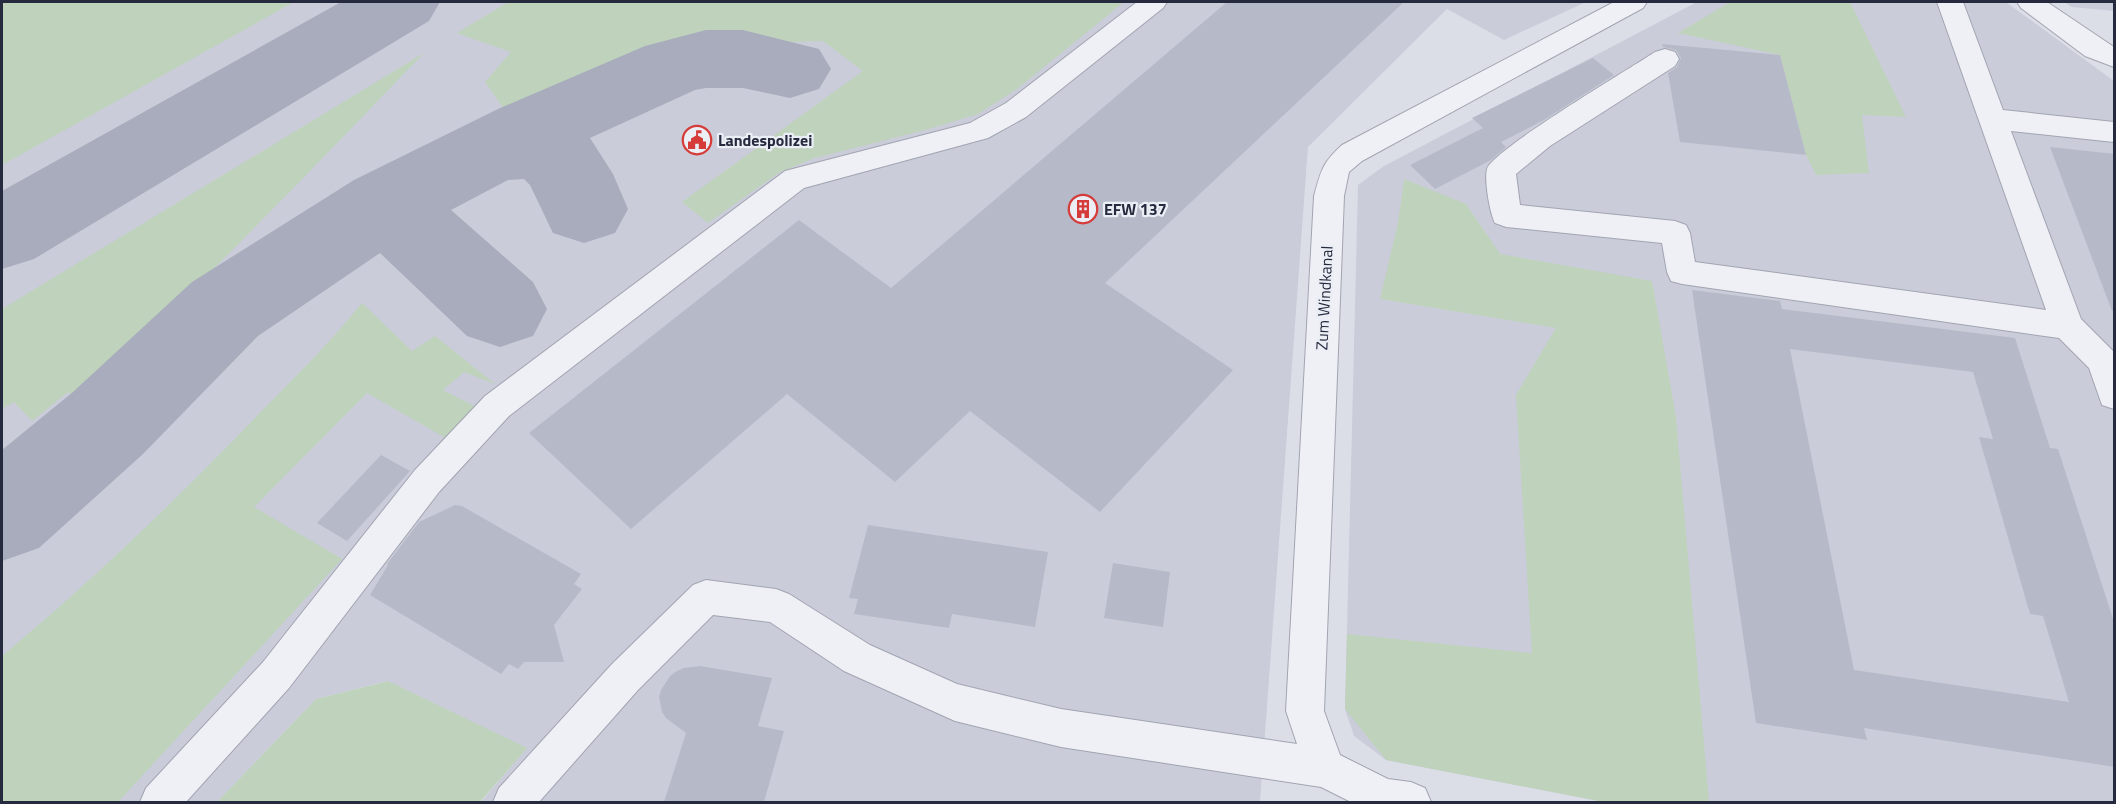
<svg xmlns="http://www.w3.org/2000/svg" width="2116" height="804" viewBox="0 0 2116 804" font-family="'Titillium Web',sans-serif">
<rect width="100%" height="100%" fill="#dcdee7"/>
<!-- built -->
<g fill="#cacdd9">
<path d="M2,2H1586L1504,40L1447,9L1308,147L1260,802H481L526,748L387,681L316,699L217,802H2Z"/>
<path d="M1697,2H2006L2114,81V802H1604L1386,760L1354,736L1345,709L1358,185L1384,166Z"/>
<path d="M2064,2H2114V11L2072,7Z"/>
</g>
<!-- green -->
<g fill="#bed2bc">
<path d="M2,2H294L2,165Z"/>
<path d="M508,2H1124L1017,89L978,114L929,129L815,158L780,172L708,223L682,202L863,71L823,41L686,45L514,123L485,82L511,52L457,33Z"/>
<path d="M1730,2H1850L1906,117L1862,115L1869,173L1816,175L1806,155L1780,55L1678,33Z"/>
<path d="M424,53C311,170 198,289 77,399L68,392L32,421L14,402L2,409V309Z"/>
<path d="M1404,179L1466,204L1500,254L1652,281L1676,417L1709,802H1604L1386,760L1345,709L1347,634L1532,653L1516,395L1556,328L1380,299L1398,223Z"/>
<path d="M362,303L412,351L435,336L495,384L464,372L443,390L480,409L451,441L367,393L254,507L342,559L118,802H2V656C91,582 176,500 257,416C292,380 330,343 362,303Z"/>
<path d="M388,681L527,748L480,802H217L316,699Z"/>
</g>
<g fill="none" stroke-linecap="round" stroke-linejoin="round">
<!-- taxiway -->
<g fill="#a8acbc" fill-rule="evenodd">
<path d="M341,2H440L429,21L34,259L2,269V191Z"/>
<path d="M706,30H743L819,49L831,69L819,89L790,98L743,88H706L695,90L590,138L613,174L628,209L615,233L584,243L553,233L530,185L524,179L508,180L451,210L533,282L547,309L533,336L500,347L467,336L380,253L258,336L143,454L39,548L2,561V450L73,392L192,282L354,180L498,109L645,46Z"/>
</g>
</g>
<!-- building -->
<g fill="#b6b9c7" fill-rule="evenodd">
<path d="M1227,2H1404L1105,283L1233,370L1100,512L970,411L895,482L787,394L631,529L529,433L799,220L891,288Z"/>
<path d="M1662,44L1780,55L1806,155L1680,142L1668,73L1677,67L1681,58L1676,50L1663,47Z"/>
<path d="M1593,58L1614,75L1544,120L1501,142L1506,147L1491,160L1435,189L1410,165L1483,128L1472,118Z"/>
<path d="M2050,147L2115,154V310L2112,311Z"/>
<path d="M1692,290L1780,301L1782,309L2015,338L2050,448L2058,449L2115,625V767L1864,728L1867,740L1756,723ZM1790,349L1973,372L1993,439L1979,437L2030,614L2043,616L2069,702L1854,670Z"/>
<path d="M381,455L410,471L347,541L317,523Z"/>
<path d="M455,505L462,506L581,574L574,584L582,589L554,625L564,662H524L518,669L509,664L501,674L370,595L388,565L387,564L419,522Z"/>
<path d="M868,525L1048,552L1035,627L952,614L949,628L854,614L858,599L849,598Z"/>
<path d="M1113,563L1170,572L1163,627L1104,618Z"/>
<path d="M700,666L772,678L758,726L784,731L764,802H664L686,733L666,718L662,712L659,697L661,690L670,676L677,671L684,668Z"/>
</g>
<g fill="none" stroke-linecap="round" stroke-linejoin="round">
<!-- minor casing -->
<g stroke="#a1a4b1" stroke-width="2">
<g id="minor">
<path d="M1137,2H1167L1163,8L1026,117L988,138L804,188L509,416L439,492L289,688L186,802H140L146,788L263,662L415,470L485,396L785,171L970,123L1006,103Z"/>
<path d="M1614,2H1647L1643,8L1362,161L1349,172L1344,196L1324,711L1340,755L1388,779L1411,782L1425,788L1431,802H1351L1321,787L1061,747L955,721L844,671L770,622L713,615L638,690L539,802H493L499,788L612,664L693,585L706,580L776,589L789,594L870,645L957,684L1061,709L1297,744L1286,711L1314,196C1321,171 1322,163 1342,145Z"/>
<path d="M1937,2H1963L2003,110L2114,122V142L2011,131L2081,319L2114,352V409L2102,405L2089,368L2059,338L1682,284L1671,281L1667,272L1662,243L1506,227L1495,223C1490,214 1484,180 1487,169C1491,151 1631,68 1655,52L1665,49L1675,52L1679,59L1675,66L1550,146L1516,174L1520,205L1675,221L1686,225L1690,233L1695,262L2046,310Z"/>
<path d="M2017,2H2047L2114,47V67L2085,56L2021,8Z"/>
</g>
</g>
<!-- minor -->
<use href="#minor" fill="#eff0f5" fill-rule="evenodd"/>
</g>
<!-- icons -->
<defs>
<g id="civic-ring" transform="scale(1.5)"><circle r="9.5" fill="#ebeef5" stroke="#d53b38" stroke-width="1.5"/><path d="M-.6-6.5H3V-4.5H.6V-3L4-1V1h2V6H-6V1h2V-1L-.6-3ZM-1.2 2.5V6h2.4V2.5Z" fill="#d53b38"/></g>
<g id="building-ring" transform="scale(1.5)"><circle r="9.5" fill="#ebeef5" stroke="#d53b38" stroke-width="1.5"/><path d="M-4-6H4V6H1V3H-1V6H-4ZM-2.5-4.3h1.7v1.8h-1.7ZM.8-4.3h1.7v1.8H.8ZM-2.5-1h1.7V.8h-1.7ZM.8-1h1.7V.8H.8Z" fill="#d53b38"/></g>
</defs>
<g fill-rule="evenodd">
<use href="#civic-ring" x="697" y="140"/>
<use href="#building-ring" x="1083" y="209"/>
</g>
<g text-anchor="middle" stroke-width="4.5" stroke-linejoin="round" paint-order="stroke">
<!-- poi labels -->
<g font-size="16" font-weight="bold" fill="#252a3e" stroke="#ebeef5" text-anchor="start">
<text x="718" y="146">Landespolizei</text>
<text x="1104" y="215">EFW 137</text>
</g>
<!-- street labels -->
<g font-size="16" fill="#252a3e" stroke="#ebeef5">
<text transform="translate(1324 298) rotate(-87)" y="6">Zum Windkanal</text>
</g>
</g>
<!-- border -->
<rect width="2116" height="804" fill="none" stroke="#252a3e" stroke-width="6"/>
</svg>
